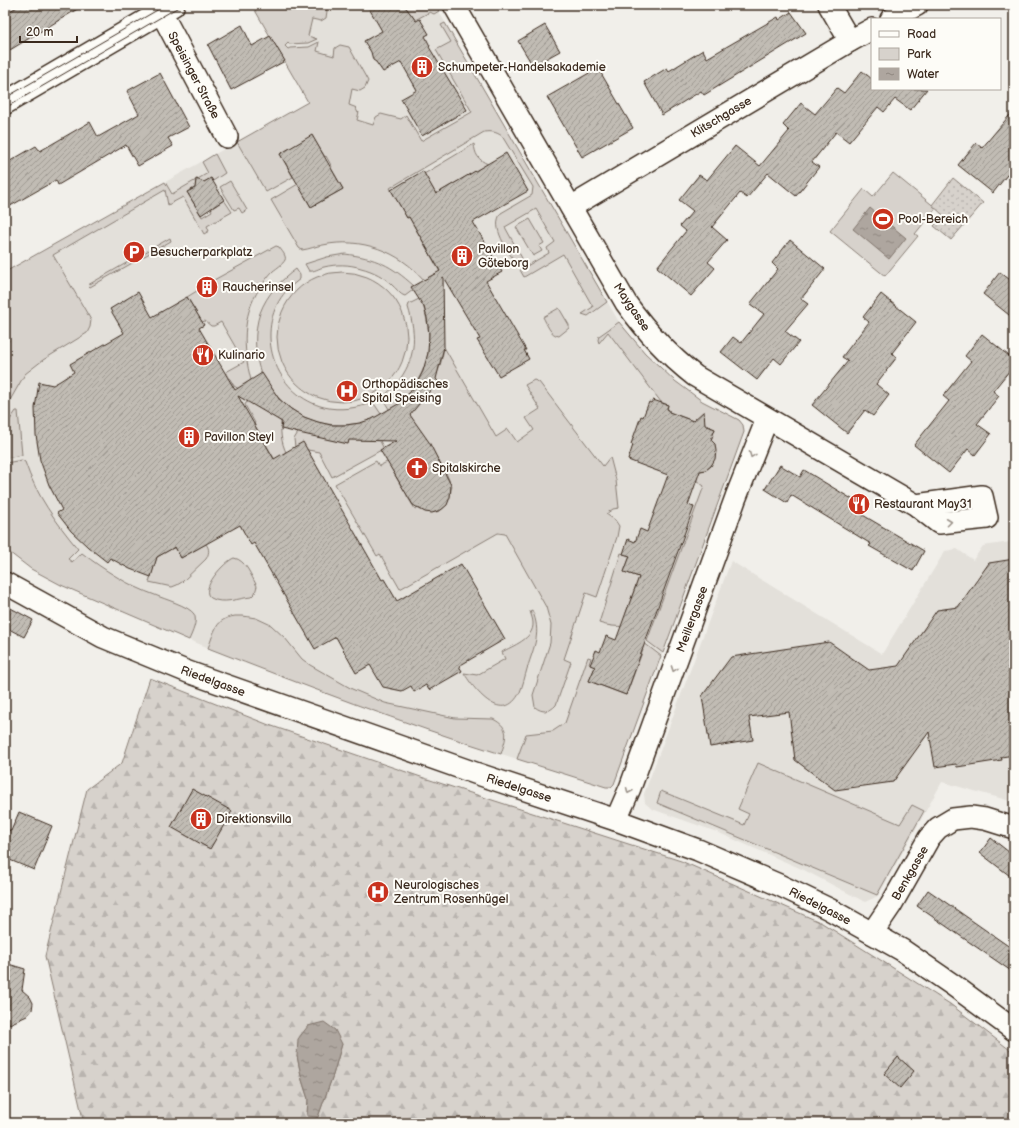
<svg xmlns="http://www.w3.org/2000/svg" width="1019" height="1128" viewBox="0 0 1019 1128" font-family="'Balsamiq Sans',sans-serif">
<defs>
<pattern id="forest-firs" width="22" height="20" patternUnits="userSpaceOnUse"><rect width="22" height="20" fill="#d7d2cc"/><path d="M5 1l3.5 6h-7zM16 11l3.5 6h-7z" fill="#b9b4af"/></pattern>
<pattern id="park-dots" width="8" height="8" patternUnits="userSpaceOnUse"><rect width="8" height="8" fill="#d7d2cc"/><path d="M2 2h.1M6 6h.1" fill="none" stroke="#b9b4af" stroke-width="1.8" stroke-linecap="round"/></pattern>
<pattern id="water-ripples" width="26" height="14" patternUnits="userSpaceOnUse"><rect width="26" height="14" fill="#aea69f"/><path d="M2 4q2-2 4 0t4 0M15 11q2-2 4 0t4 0" fill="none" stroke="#8f8781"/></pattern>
<pattern id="building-hatch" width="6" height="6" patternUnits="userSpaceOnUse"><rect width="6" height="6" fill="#c1bcb4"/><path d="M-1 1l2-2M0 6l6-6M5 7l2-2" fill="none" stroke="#9e9992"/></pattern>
</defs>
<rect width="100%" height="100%" fill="#f1efea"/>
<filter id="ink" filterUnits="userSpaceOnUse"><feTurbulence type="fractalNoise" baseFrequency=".025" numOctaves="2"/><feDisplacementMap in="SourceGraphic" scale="8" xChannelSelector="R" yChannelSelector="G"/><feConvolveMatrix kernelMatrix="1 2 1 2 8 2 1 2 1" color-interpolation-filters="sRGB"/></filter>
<g filter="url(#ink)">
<!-- built -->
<g fill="#e3e0da">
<path d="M252,5H435L619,322L645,353L675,381L702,401L739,420L743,425L744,432L614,784L611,787H606L460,741L295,682L189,640L61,585L31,569L5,549V272L308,102Z"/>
<path d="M1014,537V802L942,782L878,896L865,902L804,870L717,832L652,809L645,803L644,794L731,561L882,654L945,551L957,549L973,560L983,546L1010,542Z"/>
</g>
<!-- green -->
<g fill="#d7d2cc" stroke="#897e75">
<path d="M252,5H324L327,11L326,18L321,21L312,19L308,36L317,39L308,43L289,44L288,43L285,46L288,49L290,48L309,47L319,42L317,51L334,56L335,48L340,45L349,47L368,81L365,88L360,91L352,89L349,105L357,108L356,109L358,113L359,112L357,120L373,125L376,117L381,114L401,119L406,115L421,141L472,112L436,50L451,42L441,25L445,23L607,302L588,316L582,314L593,307L563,254L524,277L520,270L549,253L547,248L555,242L536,209L505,227L523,260L517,264L515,263C508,249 490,228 501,213L532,195L533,187L502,136C496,132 492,131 484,132L390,188L407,218L409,217L440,272L424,280C399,251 361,237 323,245C316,246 310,249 302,250L299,248L271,200L298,184L311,207L343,189L331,168L332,167L326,156L325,157L312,136L280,154L293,177L266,192L237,142L308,102Z"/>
<path d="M404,5H435L439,11L434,14L430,12L415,20L411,14H409Z"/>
<path d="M474,144C475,154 478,160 488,164L436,194L424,174Z"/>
<path d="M215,154L225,173L213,181L211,178L204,182L200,181L196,183L195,188L187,192L202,217L212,211L211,209L224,200L232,212L207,226L209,231L204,234L183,197L168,205L165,190L53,255L91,320L90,327L87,333L43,360L25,374L5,409V343L9,341L5,334V272L165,182L172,194L208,173L202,162Z"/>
<path d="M893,173L936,208L915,234L918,236L885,276L830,231L864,189L873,197Z"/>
<path d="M230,181L247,210L242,213L239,208L234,210L220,187Z"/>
<path d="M530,219L544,243L539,246L542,251L533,256L516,227Z"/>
<path d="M170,238L171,241L90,287L88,285Z"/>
<path d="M276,246L279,247C281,250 287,256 285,260C283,264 277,268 273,271C268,276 264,282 260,288C241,315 243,350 251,380L239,389L234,386L226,372L244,362L221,322L214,326H211L205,321L202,322L187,297L200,289L202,294L215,286L212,281Z"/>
<path d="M345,254C376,258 391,265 414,286L413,290L405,296C399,294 398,290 393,286C385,277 373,271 361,268C349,264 336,264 324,267C319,268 314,272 309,271L305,264L327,257Z"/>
<path d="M296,269L300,275V279C292,285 284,292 279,301C256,341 279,396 324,407C340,411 356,408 372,403L375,405L381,414C374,421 362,423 353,424C317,429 289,414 269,386C266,382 262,378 261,373C254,356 254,330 260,313C267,294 280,281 296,269Z"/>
<circle cx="342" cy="337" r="65"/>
<path d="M419,299L421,302H422C437,346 428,379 392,410L389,409L383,399C385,393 393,389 397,383C416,359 417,336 408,307L409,304Z"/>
<path d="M559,308L569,325V328L559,336C550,335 547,324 543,317Z"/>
<path d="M619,322L645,353L675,381L702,401L739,420L743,425L744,432L663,653L647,641L704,486L696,480L700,471L706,470L711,466L715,445L711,440L715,429L669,412V410L667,409L668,405L661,402L608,332L599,343L598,340L599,336Z"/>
<path d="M444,347L496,437L508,429L517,442L534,430L526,418L540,409L525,385L534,380L539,382L603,466L610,457L616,480L619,508L613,509L606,514L615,520L619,526L617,537L597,597L586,593L564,659L571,662L556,705C550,712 542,713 535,707L533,695L550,643L551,625L546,607L505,534L498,533L400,589L380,554L377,556L335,484L376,461L379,466L387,462L389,464L401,486H402L407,495V496L415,509L417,508C436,519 450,509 451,489L452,487L446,473L444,474L440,463L419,428L406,417C428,397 440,375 444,347Z"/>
<path d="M257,396L268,410L281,422C280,435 282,446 289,458L278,465L254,424L255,423L245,405L246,403Z"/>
<path d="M16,411H18L22,455L6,458V463L22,460L25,462C36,495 56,522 78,549L68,559L72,562L82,553C104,570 129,586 155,595C164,599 189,606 194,614C198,621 192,633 189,640L61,585L31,569L5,549V427Z"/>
<path d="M299,431L378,437L383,447V449L332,477L319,452L308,450L295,447L294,439Z"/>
<path d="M206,544C210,549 209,554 206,559L182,582L177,585L172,587L149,582L157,557L175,547L181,558Z"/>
<path d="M621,553L630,556L624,572L639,577L626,613L652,623C633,626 616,629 599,623Z"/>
<path d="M234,558C246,560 251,576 257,586L255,593L251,597C240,598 222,605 211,598C198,590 225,561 234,558Z"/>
<path d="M532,610C542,633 534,646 527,669C525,676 523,685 520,692C503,726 475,691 464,673L477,675L505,659L502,652C512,646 534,639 533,623C533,619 531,615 530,611Z"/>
<path d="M235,616H243L256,618L271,625L285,638L302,659L310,665L352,689L385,703L455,718L493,719C511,728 506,738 501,754C402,723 305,686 208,648C215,631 215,619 235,616Z"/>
<path d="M635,636L661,656L614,784L611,787H606L517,759L526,734L553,731L565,723L588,657L591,658L589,664L595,667L589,681L626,695L643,650L628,644Z"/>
<path d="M758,763L900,824L912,805L924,811L877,895L657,803L661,791L744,825L749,814L738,809Z"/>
</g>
<!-- forest -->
<path fill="url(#forest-firs)" stroke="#897e75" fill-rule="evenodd" d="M150,678L269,725L421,777L681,861L822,923L950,1004L1014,1053V1123H84L45,956L87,789L122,763ZM342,1044L333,1075L318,1117L307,1115L308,1099L302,1080L297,1056Z"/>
<!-- park -->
<path fill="url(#park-dots)" stroke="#897e75" d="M953,178L983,203L951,240L934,226L943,215L932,205Z"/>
<!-- water -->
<g fill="url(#water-ripples)" stroke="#80746b">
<path d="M870,208L906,238L889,259L853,229Z"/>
<path d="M324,1022L335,1030L342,1044L333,1075L318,1117L307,1116L308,1099L302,1080L297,1056L298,1039L308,1026Z"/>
</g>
<!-- building -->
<g fill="url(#building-hatch)" stroke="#3b2a1e">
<path d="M20,5H84L5,53V14Z"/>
<path d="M367,5H404L416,21L420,19L429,34L425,36L430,46L429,47L467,110L422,136L401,99L417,90L401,62L383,72L376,62L373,60L371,52L364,41L382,31Z"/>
<path d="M791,12L806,33L704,95L701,91L662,115L644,82L667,68L669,71L703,50L707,58L778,17L779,20Z"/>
<path d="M242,25L252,46L270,36L285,61L231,90L208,45Z"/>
<path d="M545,25L560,51L533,66L518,41Z"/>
<path d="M598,68L633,128L582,157L547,97Z"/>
<path d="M862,71L872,79V89H927L910,110L895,99L884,112L878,107L849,142L836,132L812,162L819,167L796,196L768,173L747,198L740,193L712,227L727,240L708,262L715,268L691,296L657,267L686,231L680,226L693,211L679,200L699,175L707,180L735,146L760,166L789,131L783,125L801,103L815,114L837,88L844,93Z"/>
<path d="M160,73L189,127L168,138L173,146L138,166L126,145L58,185L56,180L5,209V164L36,146L40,151L90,122L98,137L139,114L127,91Z"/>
<path d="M1014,110V166L993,193L958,165L976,143L982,148Z"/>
<path d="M312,135L343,189L311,207L280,154Z"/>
<path d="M506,153L528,191L473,222L502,272L486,281L526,350H524L529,359L499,376L477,340L480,339L443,277L444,347L436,379L438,381L410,415L429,442L451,485L450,497L447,505L441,510L432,513L425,512L413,505L380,450L396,441L349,440L348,444L281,429L282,422L238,396L274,459L303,442L382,580L384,579L397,601L461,564L505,639L459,666L462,671L429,690L426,685L414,692L411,686L402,691L383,687L370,665L356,673L336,637L315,649L254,543L251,545L240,525L181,558L175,547L157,557L151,577L130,569L110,558L107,562L88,547L71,531L57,513L62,510L49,485L40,460L36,435L35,408L39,382L53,385L60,381L74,372L70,364L124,333L110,309L138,292L152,317L187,297L204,325L199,328L235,390L262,373L279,399L291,409L304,417L318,422L331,425H346L360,423L372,419L400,403L405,398L416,385L423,371L428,353L429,334L427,318L424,307L411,287L440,271L409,217L407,218L391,190L423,171L436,194Z"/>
<path d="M211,178L224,200L201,215L187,192L195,188L196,179L204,182Z"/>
<path d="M790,240L825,269L801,299L808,304L785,331L799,342L781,364L774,358L757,380L721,352L733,337L741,343L764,314L750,304L778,269L772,263Z"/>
<path d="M1000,272L1014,283V319L983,294Z"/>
<path d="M881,294L916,322L892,353L897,357L876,384L889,395L873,416L865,410L847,433L812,405L848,361L842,357L869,322L863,317Z"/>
<path d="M982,334L1014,360V365L993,391L999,396L977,424L991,434L975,455L968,449L949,473L914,445L949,401L943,396L971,361L965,356Z"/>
<path d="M653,400L668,405L667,409L669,410V412L693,421L704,411L705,425L715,429L711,440L715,444L716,451L715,459L711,466L706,470L700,471L688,505L694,507L626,695L589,681L595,667L590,665L596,650L600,652L606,636L616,640L639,577L624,572L630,556L623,554L628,539L635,542L640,529L647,532L668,475L628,460L633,445L631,444L641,416L643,417L649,402L651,403Z"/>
<path d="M780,465L800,477L804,470L865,507L861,514L924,551L913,571L869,546L871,544L791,495L787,503L765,489Z"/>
<path d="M1014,559V755L1001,757L1002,760L957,767L956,764L935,767L929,732L893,782L835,790L795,760L789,712L749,717L753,740L710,747L702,696L731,657L829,642L869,670L898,666L937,610L958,607L989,563Z"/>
<path d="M5,605L33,620L24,637L5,627Z"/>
<path d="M192,789L232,811L210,849L171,827Z"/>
<path d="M19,812L52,826L34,870L5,858V828L11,831Z"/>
<path d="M991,838L1014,856V879L980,853Z"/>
<path d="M928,890L1014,950V973L917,906Z"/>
<path d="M5,963L25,969L22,990L30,997L33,1003L32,1010L27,1016L5,1026Z"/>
<path d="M898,1057L914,1071L900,1088L884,1074Z"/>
</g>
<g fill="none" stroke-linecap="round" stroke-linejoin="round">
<!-- minor casing -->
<g stroke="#3b2a1e" stroke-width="24">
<g id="minor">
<path d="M454,5L626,303C646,331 668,355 695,376L916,505L939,523L987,518L982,496L916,505"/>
<path d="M829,5L850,41"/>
<path d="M161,12L227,137"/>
<path d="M891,19L917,5"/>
<path d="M571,207L850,41L872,29"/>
<path d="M5,583L103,637L188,672L475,773L616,820L698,850L779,885L829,909L902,950L953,985L1014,1030"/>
<path d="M616,820L630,788L736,497L767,419"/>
<path d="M872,933L891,905L929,838L938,828L953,819L971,817L985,819L1014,828"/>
</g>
</g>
<!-- major casing -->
<g stroke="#3b2a1e" stroke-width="25">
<path id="major" d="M5,103L173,5"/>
</g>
<!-- minor -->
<use href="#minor" stroke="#fdfcf7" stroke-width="21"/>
<!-- major -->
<use href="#major" stroke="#fdfcf7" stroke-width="22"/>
<!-- tram -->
<g stroke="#3b2a1e" stroke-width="1">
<path d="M5,98L166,5"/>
<path d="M5,108L182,5"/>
</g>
</g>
<!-- one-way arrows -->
<defs><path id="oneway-chevron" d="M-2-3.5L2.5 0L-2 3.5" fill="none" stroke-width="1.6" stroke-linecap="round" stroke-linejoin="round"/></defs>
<g stroke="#9c938a">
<use href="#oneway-chevron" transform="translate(752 455) rotate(111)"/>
<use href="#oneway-chevron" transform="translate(949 522) rotate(-7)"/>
<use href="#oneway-chevron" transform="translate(674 669) rotate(110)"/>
<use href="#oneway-chevron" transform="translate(629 791) rotate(113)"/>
</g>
</g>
<!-- icons -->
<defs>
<g id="building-disc" transform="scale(1.15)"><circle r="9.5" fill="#c8321e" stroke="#fdfcf7"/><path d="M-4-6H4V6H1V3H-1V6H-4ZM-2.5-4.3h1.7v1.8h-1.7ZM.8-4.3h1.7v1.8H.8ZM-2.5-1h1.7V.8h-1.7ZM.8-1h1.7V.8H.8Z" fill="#fff"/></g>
<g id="stadium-disc" transform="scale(1.15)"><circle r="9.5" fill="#c8321e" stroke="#fdfcf7"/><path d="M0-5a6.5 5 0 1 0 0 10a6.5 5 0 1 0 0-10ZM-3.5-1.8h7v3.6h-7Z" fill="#fff"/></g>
<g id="parking-disc" transform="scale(1.15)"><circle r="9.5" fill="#c8321e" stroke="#fdfcf7"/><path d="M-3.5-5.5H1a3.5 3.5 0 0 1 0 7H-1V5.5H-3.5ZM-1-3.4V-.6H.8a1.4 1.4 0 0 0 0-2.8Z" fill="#fff"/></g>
<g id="restaurant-disc" transform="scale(1.15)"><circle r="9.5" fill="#c8321e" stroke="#fdfcf7"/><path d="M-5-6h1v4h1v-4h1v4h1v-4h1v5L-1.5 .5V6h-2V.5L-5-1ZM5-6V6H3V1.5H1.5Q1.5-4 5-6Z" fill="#fff"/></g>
<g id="hospital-disc" transform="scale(1.15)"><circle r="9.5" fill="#c8321e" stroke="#fdfcf7"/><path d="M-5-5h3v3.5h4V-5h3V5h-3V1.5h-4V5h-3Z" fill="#fff"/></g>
<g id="church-disc" transform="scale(1.15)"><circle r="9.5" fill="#c8321e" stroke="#fdfcf7"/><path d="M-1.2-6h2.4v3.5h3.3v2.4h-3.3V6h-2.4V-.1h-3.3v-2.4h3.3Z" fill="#fff"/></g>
</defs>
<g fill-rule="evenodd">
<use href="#building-disc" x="422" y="67"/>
<use href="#stadium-disc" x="883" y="219"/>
<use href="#parking-disc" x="134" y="252"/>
<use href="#building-disc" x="462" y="256"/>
<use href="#building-disc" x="207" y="287"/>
<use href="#restaurant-disc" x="203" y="355"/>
<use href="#hospital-disc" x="347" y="391"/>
<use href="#building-disc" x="189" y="437"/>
<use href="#church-disc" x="417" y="468"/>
<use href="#restaurant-disc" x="859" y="504"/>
<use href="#building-disc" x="201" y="819"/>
<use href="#hospital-disc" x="378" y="892"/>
</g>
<g text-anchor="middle" stroke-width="4" stroke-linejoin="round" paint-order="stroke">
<!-- poi labels -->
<g font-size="12" fill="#3b2a1e" stroke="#fdfcf7" text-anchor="start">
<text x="438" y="71">Schumpeter-Handelsakademie</text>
<text x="898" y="223">Pool-Bereich</text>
<text x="478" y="253">Pavillon<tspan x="478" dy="14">Göteborg</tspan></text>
<text x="150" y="256">Besucherparkplatz</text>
<text x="222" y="291">Raucherinsel</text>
<text x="218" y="359">Kulinario</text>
<text x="362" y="388">Orthopädisches<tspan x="362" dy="14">Spital Speising</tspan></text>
<text x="204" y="441">Pavillon Steyl</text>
<text x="432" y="472">Spitalskirche</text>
<text x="874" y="508">Restaurant May31</text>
<text x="216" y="823">Direktionsvilla</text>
<text x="394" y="889">Neurologisches<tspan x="394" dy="14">Zentrum Rosenhügel</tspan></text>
</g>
<!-- street labels -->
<g font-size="12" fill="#3b2a1e" stroke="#fdfcf7">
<text transform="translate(194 75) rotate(62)" y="4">Speisinger Straße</text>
<text transform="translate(721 117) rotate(-31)" y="4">Klitschgasse</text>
<text transform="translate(632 307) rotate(56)" y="4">Maygasse</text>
<text transform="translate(692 619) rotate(-70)" y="4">Meillergasse</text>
<text transform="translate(213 681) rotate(20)" y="4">Riedelgasse</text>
<text transform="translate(519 788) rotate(18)" y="4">Riedelgasse</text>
<text transform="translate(910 873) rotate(-60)" y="4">Benkgasse</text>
<text transform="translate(820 906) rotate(27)" y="4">Riedelgasse</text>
</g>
</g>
<!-- margin -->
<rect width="1019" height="1128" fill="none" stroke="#fdfcf7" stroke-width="20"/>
<rect x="10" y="10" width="999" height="1108" fill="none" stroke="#3b2a1e" stroke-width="1.5" filter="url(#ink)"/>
<!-- legend -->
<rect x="871" y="18" width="130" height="72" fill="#fdfcf7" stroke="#afa8a0"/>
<rect x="879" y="31" width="20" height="6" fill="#fdfcf7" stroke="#afa8a0"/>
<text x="907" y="38" font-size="12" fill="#3b2a1e">Road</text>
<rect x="879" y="48" width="20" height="12" fill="#d7d2cc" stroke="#afa8a0"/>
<text x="907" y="58" font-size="12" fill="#3b2a1e">Park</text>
<rect x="879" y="68" width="20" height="12" fill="url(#water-ripples)" stroke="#afa8a0"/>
<text x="907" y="78" font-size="12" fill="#3b2a1e">Water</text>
<!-- scale -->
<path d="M20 36v6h57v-6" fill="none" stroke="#3b2a1e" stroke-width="2"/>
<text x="26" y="36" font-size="12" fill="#3b2a1e" stroke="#fdfcf7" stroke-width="3" paint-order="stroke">20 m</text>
</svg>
